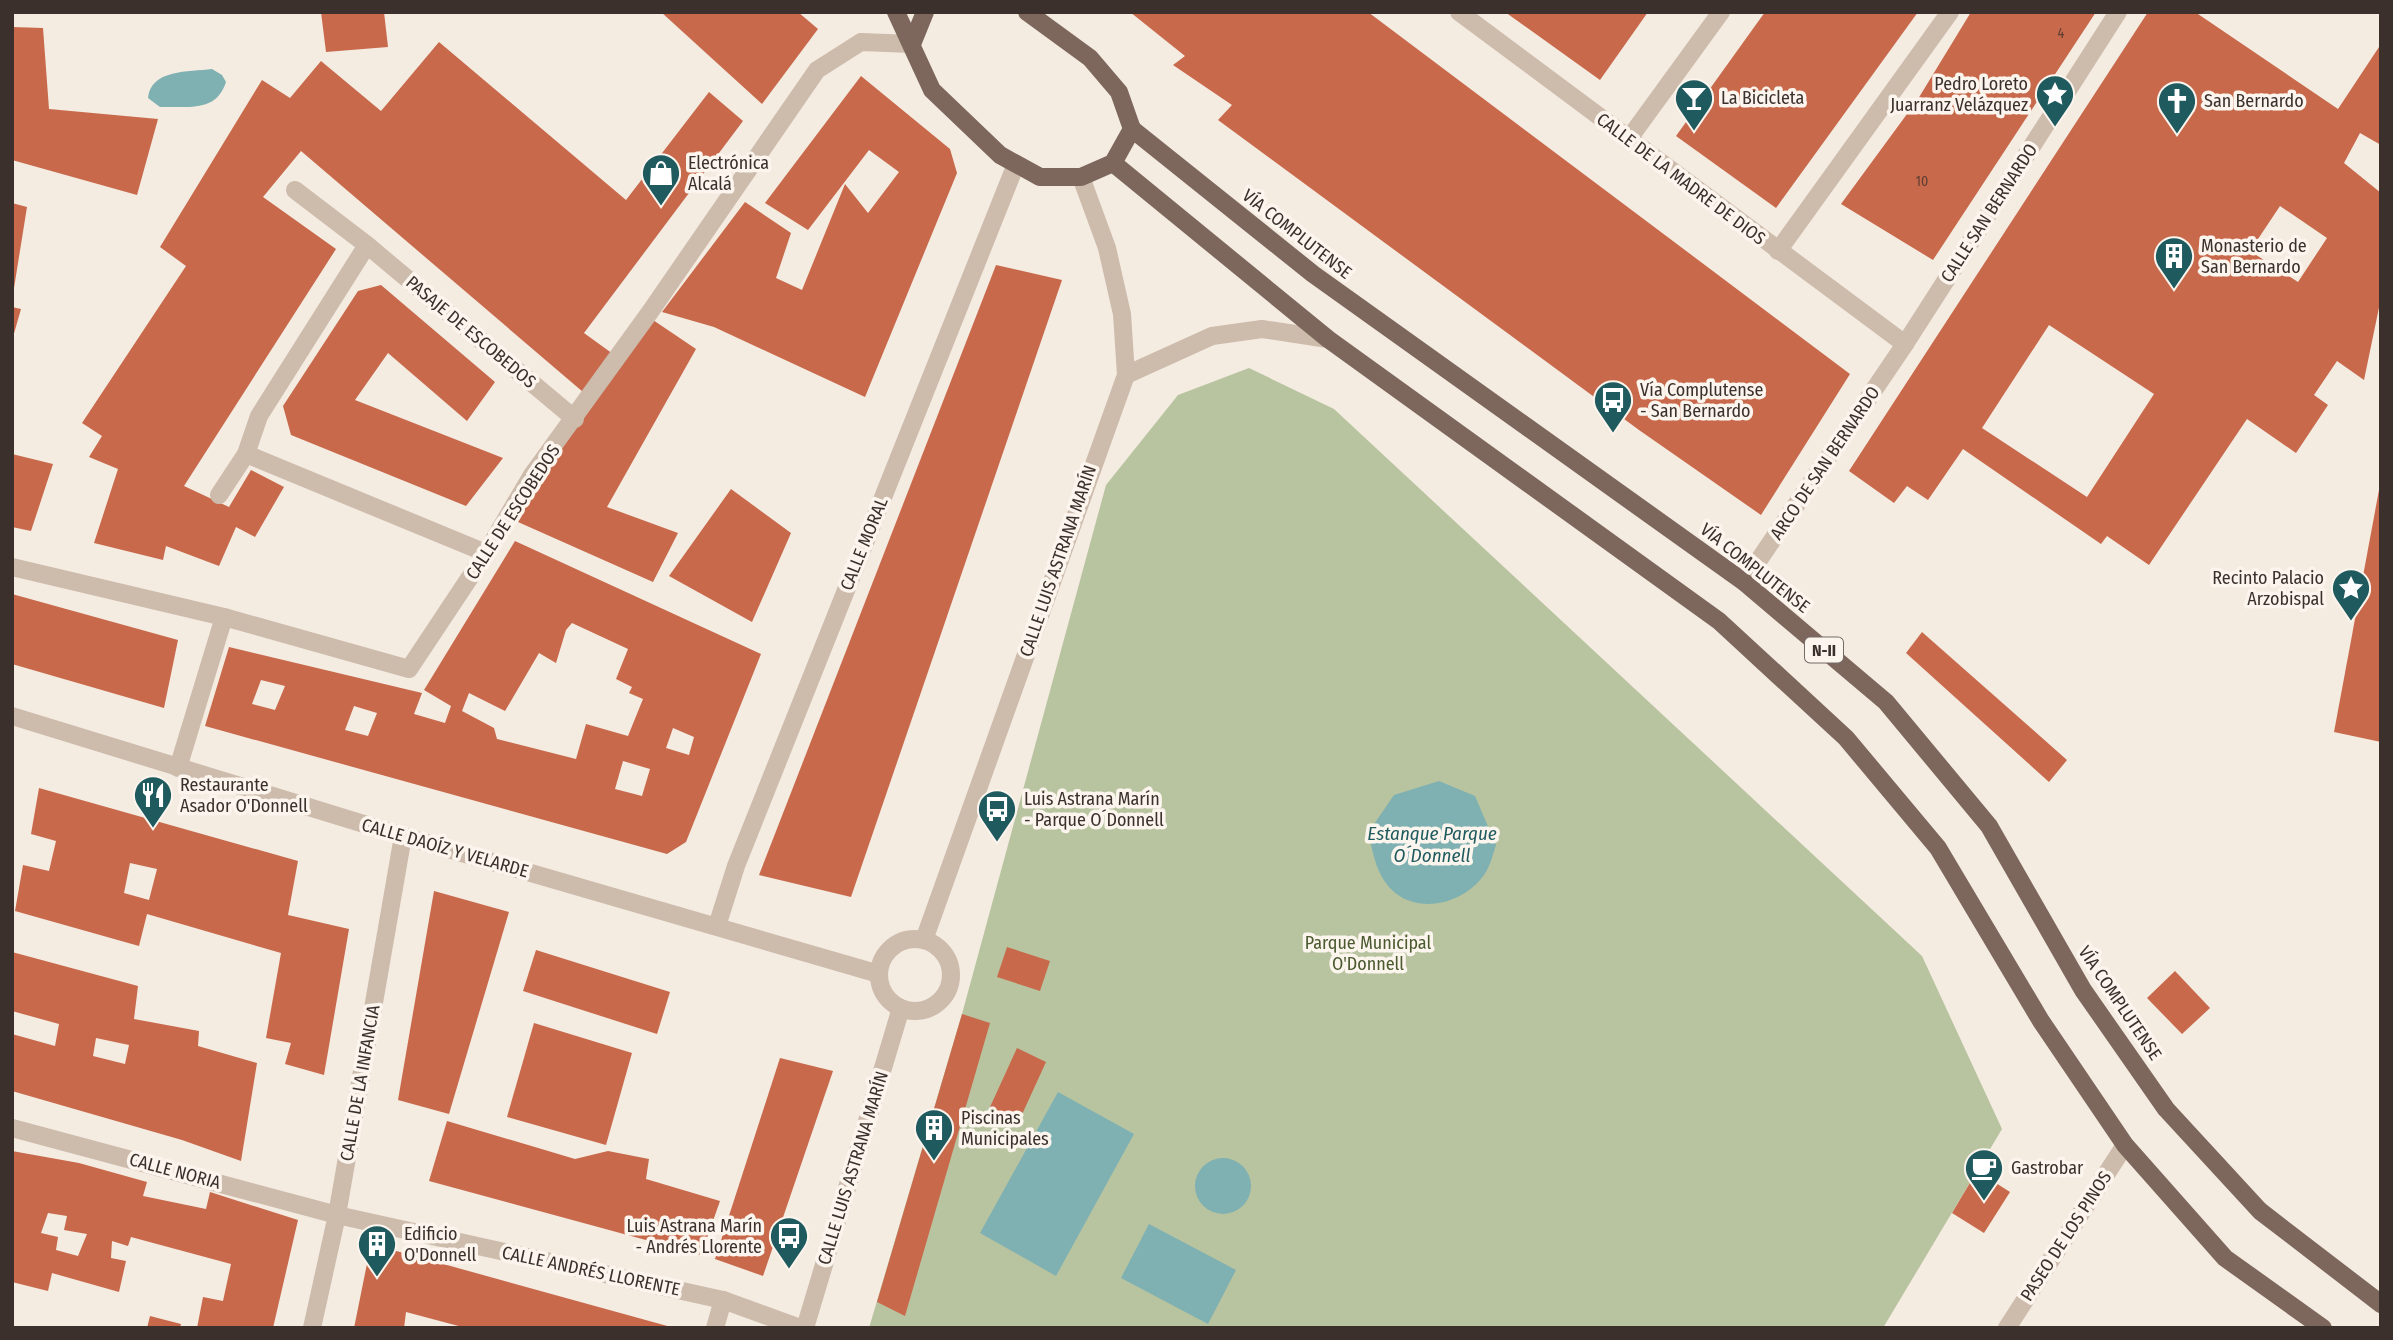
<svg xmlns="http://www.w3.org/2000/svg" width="2393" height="1340" viewBox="0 0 2393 1340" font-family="'Fira Sans Condensed',sans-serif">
<rect width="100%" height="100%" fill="#f4ebe1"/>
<!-- green -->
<path fill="#b8c4a0" d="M1249,368L1334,409L1922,956L2002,1129L1883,1328H869L962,1014L1106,485L1178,395Z"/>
<!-- water -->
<g fill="#7fb0b2">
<path d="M212,69L222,75L226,82C216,113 188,106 160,107L148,98C151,69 189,72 212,69Z"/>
<path d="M1439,781L1475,796L1496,845C1493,854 1490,867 1484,875C1459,910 1402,917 1381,875C1374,863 1372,846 1368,833L1394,795Z"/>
<path d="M1058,1092L1134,1134L1056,1276L980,1233Z"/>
<circle cx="1223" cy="1186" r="28"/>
<path d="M1149,1224L1236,1270L1208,1324L1121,1278Z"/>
</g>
<!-- building -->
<g fill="#c8694b" fill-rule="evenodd">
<path d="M321,12H384L388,47L326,52Z"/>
<path d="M661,12H798L818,29L762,104Z"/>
<path d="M1130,12H1368L1850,374L1761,515L1639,430L1218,120L1232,105L1173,65L1185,56Z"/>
<path d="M1505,12H1648L1600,80Z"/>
<path d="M1765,12H1918L1776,208L1676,136Z"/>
<path d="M1971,12H2096L1933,260L1841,204L1918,99Z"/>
<path d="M2148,12H2195L2338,109L2381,44V145L2360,133L2344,163L2381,193V298L2364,380L2337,361L2314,395L2328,405L2296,453L2247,419L2149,565L2107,536L2101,544L1963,449L1928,500L1907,486L1894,503L1849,471ZM2280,206L2327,238L2298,282L2250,251ZM2049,325L2154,394L2087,497L1982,428Z"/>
<path d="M12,27L43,28L49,109L158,119L137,195L12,160Z"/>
<path d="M439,42L626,200L709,92L743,121L584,333L613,354L583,392L301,151L263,197L336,249L184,486L229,507L251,470L284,487L255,537L236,527L219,566L166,546L163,560L94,543L118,469L89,457L102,436L82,423L186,266L160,247L262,80L290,98L321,61L381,111Z"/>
<path d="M861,76L950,149L957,173L865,397L714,327L662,312L745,202L791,233L776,278L802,290L845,184L868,213L899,172L869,150L808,230L765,203Z"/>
<path d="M12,203L27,207L14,288H12Z"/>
<path d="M996,265L1062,280L851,897L759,875Z"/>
<path d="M381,285L495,382L467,421L388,353L355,400L503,458L466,506L291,435L283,406L358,291Z"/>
<path d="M12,307L21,309L13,337H12Z"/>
<path d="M653,320L696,349L607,507L678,533L653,582L518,522L538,481Z"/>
<path d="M12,454L53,464L31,531L12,527Z"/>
<path d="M731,489L791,533L752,622L669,576Z"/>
<path d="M2379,490H2381V742L2334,732Z"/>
<path d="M515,541L761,654L686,842L667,854L205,726L229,647L422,693L414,714L445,723L451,706L424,690ZM572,623L628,649L616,679L632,687L629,693L643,699L628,736L586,724L576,759L497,739L494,728L462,711L469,693L505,711L539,653L556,663L566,630ZM261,680L285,686L275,710L252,704ZM354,706L377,713L368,736L345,730ZM673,728L694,737L689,755L666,748ZM623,761L650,769L642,796L615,789Z"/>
<path d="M12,594L178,640L164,708L12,664Z"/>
<path d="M1922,632L2067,760L2049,782L1906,653Z"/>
<path d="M39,788L298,861L288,915L349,929L324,1075L285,1064L291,1043L266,1038L281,953L147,914L139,946L15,911L23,865L49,871L56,841L31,834ZM130,863L157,869L149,900L124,893Z"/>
<path d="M434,891L509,912L449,1114L398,1100Z"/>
<path d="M1007,947L1050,961L1040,991L997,977Z"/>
<path d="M536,950L670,992L657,1034L523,991Z"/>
<path d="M12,952L138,986L134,1019L199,1031L198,1046L257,1063L241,1161L182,1140L12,1091V1034L55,1046L59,1024L12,1011ZM96,1038L129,1045L125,1064L93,1056Z"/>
<path d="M2175,971L2210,1008L2182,1034L2147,998Z"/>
<path d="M962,1014L990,1023L905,1316L877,1302Z"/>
<path d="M534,1023L632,1053L606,1145L507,1117Z"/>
<path d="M1017,1048L1046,1062L1019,1121L990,1107Z"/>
<path d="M780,1058L833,1071L763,1276L715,1259Z"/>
<path d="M447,1121L575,1159L608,1151L649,1159L646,1179L720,1201L701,1255L429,1181Z"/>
<path d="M12,1151L79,1163L147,1182L143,1196L206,1209L210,1192L298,1220L273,1328H197L203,1297L223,1301L231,1264L131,1237L128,1246L112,1241L111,1258L126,1261L119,1292L52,1273L48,1291L12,1282ZM48,1213L67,1216L64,1230L87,1234L78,1256L56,1250L58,1237L41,1233Z"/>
<path d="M1977,1171L2010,1192L1984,1233L1952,1213Z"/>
<path d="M371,1244L671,1327L670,1328H466L406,1312L404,1328H354Z"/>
<path d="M150,1316L181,1324L180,1328H147Z"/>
</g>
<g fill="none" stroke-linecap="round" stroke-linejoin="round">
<!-- pedestrian -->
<g stroke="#cdbbac" stroke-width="18">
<path d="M1744,582L1905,344"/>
<path d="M178,768L224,617"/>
</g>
<!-- minor -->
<g stroke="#cdbbac" stroke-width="18">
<path d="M1459,12L1905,344L2118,12"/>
<path d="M1628,140L1721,12"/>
<path d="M295,190L367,245L575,419"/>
<path d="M1778,251L1950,12"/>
<path d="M1126,375L1212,336L1262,329L1328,339"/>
<path d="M246,454L486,553"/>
<path d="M219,495L246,454L259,416L367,245"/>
<path d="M12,567L224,617L409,669L486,553L532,475L650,312L817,70L861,42L912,44"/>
<path d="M12,716L403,836L879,974"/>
<path d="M717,926L736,866L1016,164"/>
<circle cx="915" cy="975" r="36"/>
<path d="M924,940L1126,375L1122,314L1107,248L1081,177"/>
<path d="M12,1128L337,1215L723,1300L800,1328"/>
<path d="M312,1328L337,1215L403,836"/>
<path d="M715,1328L723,1300"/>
<path d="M805,1328L901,1008"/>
<path d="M2007,1328L2125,1145"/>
</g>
<!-- primary -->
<g stroke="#7d675c" stroke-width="18">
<path d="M896,12L932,90L1000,155L1040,177H1081L1113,163L1132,129L1119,92L1090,58L1027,12"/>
<path d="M912,44L925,12"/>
<path d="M1132,129L1313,274L1744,582L1886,702L1989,826L2083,990L2166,1109L2260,1211L2381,1304"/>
<path d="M1113,163L1328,339L1719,621L1846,738L1938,848L2041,1021L2125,1145L2225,1258L2323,1328"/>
</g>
</g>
<!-- icons -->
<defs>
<g id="sight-pin" transform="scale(2.0125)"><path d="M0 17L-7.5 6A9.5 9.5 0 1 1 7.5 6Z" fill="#1f5a5e" stroke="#fbf5ee"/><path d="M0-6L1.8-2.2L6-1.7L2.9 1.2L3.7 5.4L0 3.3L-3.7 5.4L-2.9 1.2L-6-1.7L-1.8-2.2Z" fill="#fff"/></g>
<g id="bar-pin" transform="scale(2.0125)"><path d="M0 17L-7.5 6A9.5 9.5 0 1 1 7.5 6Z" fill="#1f5a5e" stroke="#fbf5ee"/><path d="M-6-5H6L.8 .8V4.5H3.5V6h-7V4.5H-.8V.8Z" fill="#fff"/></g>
<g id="church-pin" transform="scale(2.0125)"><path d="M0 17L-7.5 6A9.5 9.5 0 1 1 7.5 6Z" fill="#1f5a5e" stroke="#fbf5ee"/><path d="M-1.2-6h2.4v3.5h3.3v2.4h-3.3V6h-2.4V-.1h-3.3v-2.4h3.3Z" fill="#fff"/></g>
<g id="shop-pin" transform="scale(2.0125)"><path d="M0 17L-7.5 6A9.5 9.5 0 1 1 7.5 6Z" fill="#1f5a5e" stroke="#fbf5ee"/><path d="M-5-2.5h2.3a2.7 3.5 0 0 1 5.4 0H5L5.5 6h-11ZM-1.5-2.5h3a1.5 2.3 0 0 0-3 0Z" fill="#fff"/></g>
<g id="building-pin" transform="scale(2.0125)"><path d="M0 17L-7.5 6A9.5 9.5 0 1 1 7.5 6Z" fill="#1f5a5e" stroke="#fbf5ee"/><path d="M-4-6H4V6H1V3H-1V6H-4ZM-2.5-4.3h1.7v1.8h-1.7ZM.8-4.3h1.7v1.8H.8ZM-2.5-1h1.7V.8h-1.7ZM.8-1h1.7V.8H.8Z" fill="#fff"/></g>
<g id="bus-pin" transform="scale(2.0125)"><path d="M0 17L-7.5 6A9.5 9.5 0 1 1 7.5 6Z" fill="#1f5a5e" stroke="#fbf5ee"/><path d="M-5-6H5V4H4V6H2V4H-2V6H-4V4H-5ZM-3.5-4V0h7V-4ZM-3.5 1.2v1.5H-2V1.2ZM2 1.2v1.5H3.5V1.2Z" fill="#fff"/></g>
<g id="restaurant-pin" transform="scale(2.0125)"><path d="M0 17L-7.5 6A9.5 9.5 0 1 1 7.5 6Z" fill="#1f5a5e" stroke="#fbf5ee"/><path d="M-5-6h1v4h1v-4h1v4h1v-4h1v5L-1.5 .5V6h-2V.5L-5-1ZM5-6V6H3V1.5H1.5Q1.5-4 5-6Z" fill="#fff"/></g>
<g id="cafe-pin" transform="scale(2.0125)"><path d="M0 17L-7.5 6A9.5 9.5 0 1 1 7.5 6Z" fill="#1f5a5e" stroke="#fbf5ee"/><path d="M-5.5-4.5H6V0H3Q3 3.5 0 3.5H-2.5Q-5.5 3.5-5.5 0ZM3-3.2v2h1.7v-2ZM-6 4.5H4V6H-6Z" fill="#fff"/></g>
</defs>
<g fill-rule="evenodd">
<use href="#sight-pin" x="2055" y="94"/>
<use href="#bar-pin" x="1694" y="98"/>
<use href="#church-pin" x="2177" y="101"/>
<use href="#shop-pin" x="661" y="173"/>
<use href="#building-pin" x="2174" y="256"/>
<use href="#bus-pin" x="1613" y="400"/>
<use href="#sight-pin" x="2351" y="588"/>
<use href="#restaurant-pin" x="153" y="795"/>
<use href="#bus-pin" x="997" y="809"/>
<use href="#building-pin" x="934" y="1128"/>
<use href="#cafe-pin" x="1984" y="1168"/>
<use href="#bus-pin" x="789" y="1236"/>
<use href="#building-pin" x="377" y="1244"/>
</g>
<g text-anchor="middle" stroke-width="7" stroke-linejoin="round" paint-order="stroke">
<!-- number labels -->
<g font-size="14" fill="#5e3e33">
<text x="2061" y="38">4</text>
<text x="1922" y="186">10</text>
</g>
<!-- shield labels -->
<rect fill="#fbf5ee" stroke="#756b66" stroke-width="2" x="1805" y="637.5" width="38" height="25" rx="5"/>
<g font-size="16" font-weight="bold" fill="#3b302b">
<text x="1824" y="656">N-II</text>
</g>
<!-- poi labels -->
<g font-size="18" fill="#3b302b" stroke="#fbf5ee" text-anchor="start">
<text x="2028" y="90" text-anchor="end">Pedro Loreto<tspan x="2028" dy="21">Juarranz Velázquez</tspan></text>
<text x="1721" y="104">La Bicicleta</text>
<text x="2204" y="107">San Bernardo</text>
<text x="688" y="169">Electrónica<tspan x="688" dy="21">Alcalá</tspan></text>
<text x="2201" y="252">Monasterio de<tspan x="2201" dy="21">San Bernardo</tspan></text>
<text x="1640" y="396">Vía Complutense<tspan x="1640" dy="21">- San Bernardo</tspan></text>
<text x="2324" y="584" text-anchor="end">Recinto Palacio<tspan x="2324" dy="21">Arzobispal</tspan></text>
<text x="180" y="791">Restaurante<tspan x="180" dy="21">Asador O'Donnell</tspan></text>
<text x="1024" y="805">Luis Astrana Marín<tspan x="1024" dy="21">- Parque O´Donnell</tspan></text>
<text x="961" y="1124">Piscinas<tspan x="961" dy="21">Municipales</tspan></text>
<text x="2011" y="1174">Gastrobar</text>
<text x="762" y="1232" text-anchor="end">Luis Astrana Marín<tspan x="762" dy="21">- Andrés Llorente</tspan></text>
<text x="404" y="1240">Edificio<tspan x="404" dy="21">O'Donnell</tspan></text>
</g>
<!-- street labels -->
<g font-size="18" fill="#3b302b" stroke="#fbf5ee">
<text transform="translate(1681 179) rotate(37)" y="6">CALLE DE LA MADRE DE DIOS</text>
<text transform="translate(1989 213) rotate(-57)" y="6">CALLE SAN BERNARDO</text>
<text transform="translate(1297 234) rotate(38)" y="6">VÍA COMPLUTENSE</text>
<text transform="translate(471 332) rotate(40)" y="6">PASAJE DE ESCOBEDOS</text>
<text transform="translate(1825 463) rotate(-56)" y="6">ARCO DE SAN BERNARDO</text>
<text transform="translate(513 512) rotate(-57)" y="6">CALLE DE ESCOBEDOS</text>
<text transform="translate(864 544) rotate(-68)" y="6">CALLE MORAL</text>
<text transform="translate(1058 561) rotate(-71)" y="6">CALLE LUIS ASTRANA MARÍN</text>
<text transform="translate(1755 568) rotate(38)" y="6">VÍA COMPLUTENSE</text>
<text transform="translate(445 848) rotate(16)" y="6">CALLE DAOÍZ Y VELARDE</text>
<text transform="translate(2120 1003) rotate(56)" y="6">VÍA COMPLUTENSE</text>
<text transform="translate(360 1083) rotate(-80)" y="6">CALLE DE LA INFANCIA</text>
<text transform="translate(853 1168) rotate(-73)" y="6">CALLE LUIS ASTRANA MARÍN</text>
<text transform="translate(175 1171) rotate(15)" y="6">CALLE NORIA</text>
<text transform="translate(2066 1236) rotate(-57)" y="6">PASEO DE LOS PINOS</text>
<text transform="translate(591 1271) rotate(12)" y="6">CALLE ANDRÉS LLORENTE</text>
</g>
<!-- park labels -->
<g font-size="18" fill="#4a5a2e" stroke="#fbf5ee">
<text x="1368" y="949">Parque Municipal<tspan x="1368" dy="21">O'Donnell</tspan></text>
</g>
<!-- water labels -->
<g font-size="19" font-style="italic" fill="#1f5a5e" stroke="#fbf5ee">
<text x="1432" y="840">Estanque Parque<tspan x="1432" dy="22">O´Donnell</tspan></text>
</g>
</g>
<!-- border -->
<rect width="2393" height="1340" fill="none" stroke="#3b302b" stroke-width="28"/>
</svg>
